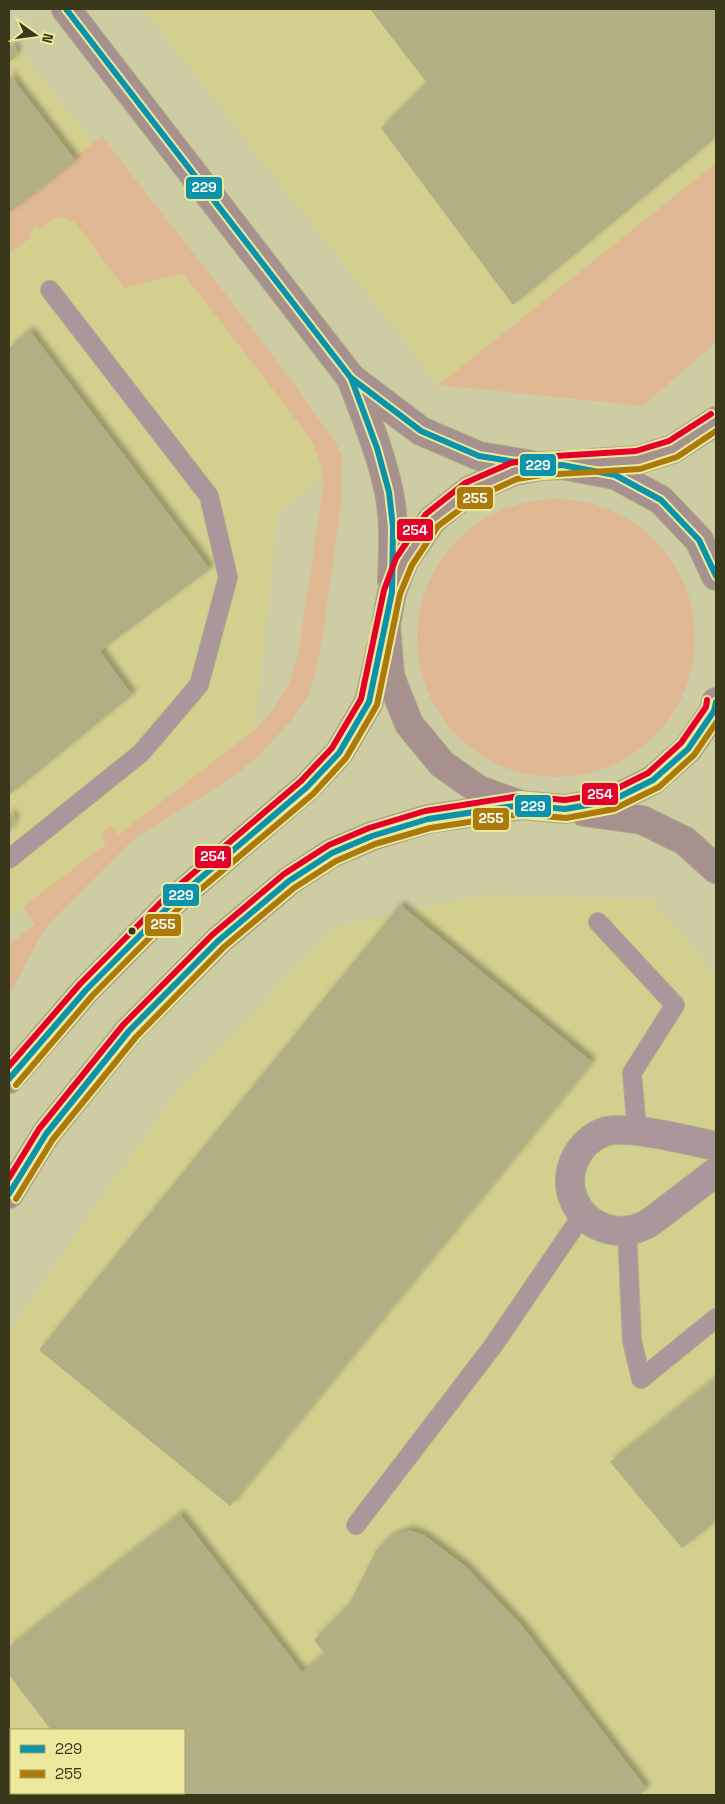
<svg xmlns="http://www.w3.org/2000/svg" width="725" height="1804" viewBox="0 0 725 1804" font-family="'Space Grotesk',sans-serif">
<defs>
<filter id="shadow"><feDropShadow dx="4.5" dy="-4.5" stdDeviation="2.5" flood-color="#0004"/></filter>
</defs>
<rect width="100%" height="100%" fill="#cecca2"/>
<!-- built -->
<g fill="#d2cf8f" fill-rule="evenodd">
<path d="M143,9H716V163L439,385Z"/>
<path d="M9,35L341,463L278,513L253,741L9,919Z"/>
<path d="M483,895L651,899L716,975V1795H9V1331L175,1093L337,926ZM11,1730H184V1793H11Z"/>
</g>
<!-- green -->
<g fill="#e0b893">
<path d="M102,136C180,239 264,338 337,445L342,458V497L322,640L314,678L307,697L290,722L256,758L233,777L135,838L50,923L38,941L9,996V945L35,924L23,907L106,844L100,835L110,826L118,835L256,729L273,710L289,684L298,655L324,481C321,459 316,448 304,430L183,273L124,288L76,223L58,216L40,228L37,225L28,233L31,237L9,254V209Z"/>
<path d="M716,163V342L643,406L439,385Z"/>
<circle cx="556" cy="638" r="139"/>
</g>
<!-- building -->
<g fill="#b1af83" filter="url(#shadow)">
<path d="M370,9H716V137L513,305L381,128L427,83Z"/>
<path d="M9,44L16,48L17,52L15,58L9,62Z"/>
<path d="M9,74L76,161L9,213Z"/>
<path d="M30,331L210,569L100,651L132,695L9,795V348Z"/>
<path d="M9,811L15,819L9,836Z"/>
<path d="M400,905L592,1062L230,1506L39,1350Z"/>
<path d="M716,1378V1521L682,1548L610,1462Z"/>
<path d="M180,1514L302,1672L325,1654L314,1640L348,1606L376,1551L390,1537L409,1530L425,1536L466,1567L522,1626L646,1788L640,1795H102L100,1793H184V1730H51L9,1675V1647Z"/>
</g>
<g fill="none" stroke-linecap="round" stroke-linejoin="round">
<!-- service casing -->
<g stroke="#adab8a" stroke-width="20">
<g id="service">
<path d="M9,859L141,753L199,685L228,577L209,496L50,290"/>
<path d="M598,922L675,1005L632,1073L637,1131"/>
<path d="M627,1231L632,1341L641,1379L716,1318"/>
<path d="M356,1525L493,1346L583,1214"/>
</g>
</g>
<!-- minor casing -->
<g stroke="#adab8a" stroke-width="30">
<path id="minor" d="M716,1146C690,1141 627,1124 604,1132C578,1141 562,1174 574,1200C585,1227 617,1238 643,1226C651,1223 658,1216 665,1211C682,1198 699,1185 716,1172"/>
</g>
<!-- primary casing -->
<g stroke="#adab8a" stroke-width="30">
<g id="primary">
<path d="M66,9L351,378L421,431L479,456L532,465"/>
<path d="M351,378C365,415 381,453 389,492C395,521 393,551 392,580"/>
<path d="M591,463L638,460L673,449L716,421"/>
<path d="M716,576L699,540L661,500L615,475L562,465L541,466L514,471L470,490L432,520L404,561L392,592L386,625L390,676L409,724L442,764L479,790L521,805L565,809L611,801L653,780L688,749L714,711L716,702"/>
<path d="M584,812L642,820L685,841L716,869"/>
<path d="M9,1079L86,990L176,899L307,787L339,753L369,702L381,648"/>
<path d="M9,1194L46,1134L129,1031L218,941L289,881L332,853L372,836L428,819L517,806"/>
</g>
</g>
<!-- service -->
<use href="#service" stroke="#ab969b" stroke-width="18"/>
<!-- minor -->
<use href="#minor" stroke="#ab969b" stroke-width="28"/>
<!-- primary -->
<use href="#primary" stroke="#a6918e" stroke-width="28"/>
<!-- bus-1 casing -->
<g stroke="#ece99e" stroke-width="10">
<g id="bus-1">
<path d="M66,9L351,378L421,431L479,456L541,466L562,465L615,475L661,500L699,540L716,576"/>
<path d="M9,1079L86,990L176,899L307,787L339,753L369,702L392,592L393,527L389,492L377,448L351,378"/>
<path d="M9,1194L46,1134L129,1031L218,941L289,881L332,853L372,836L428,819L521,805L565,809L611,801L653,780L688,749L714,711L716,702"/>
</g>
</g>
<!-- bus-2 casing -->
<g stroke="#ece99e" stroke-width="10">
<g id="bus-2">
<path d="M16,1085L92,996L182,905L313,794L346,758L377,705L400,594L412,565L438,526L475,498L517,479L542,475L640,469L677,457L716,431"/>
<path d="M16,1199L53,1139L136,1037L224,947L294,888L336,861L375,844L430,828L521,814L566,818L614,809L659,787L694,755L716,723"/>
</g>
</g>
<!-- bus-3 casing -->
<g stroke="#ece99e" stroke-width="10">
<g id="bus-3">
<path d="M9,1066L80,984L170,893L301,781L332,748L361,699L384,590L396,558L426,514L465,483L511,463L540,457L636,451L669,441L711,414"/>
<path d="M9,1178L39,1129L123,1025L212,935L284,874L329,845L369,828L425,811L520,796L565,800L608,793L648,773L681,743L706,707L707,700"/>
</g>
</g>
<!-- bus-1 -->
<use href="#bus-1" stroke="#0c92aa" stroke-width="6"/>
<!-- bus-2 -->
<use href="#bus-2" stroke="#ab7a0a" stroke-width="6"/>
<!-- bus-3 -->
<use href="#bus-3" stroke="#e4002b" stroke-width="6"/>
</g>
<!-- markers -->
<circle fill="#3a381a" stroke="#ece99e" stroke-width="2" cx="132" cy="931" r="4.5"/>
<g stroke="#ece99e" stroke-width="2">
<rect x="185" y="176" width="38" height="24" rx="5" fill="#0c92aa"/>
<rect x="519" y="453" width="38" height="24" rx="5" fill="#0c92aa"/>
<rect x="456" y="486" width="38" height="24" rx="5" fill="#ab7a0a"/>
<rect x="396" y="518" width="38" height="24" rx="5" fill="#e4002b"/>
<rect x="581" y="782" width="38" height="24" rx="5" fill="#e4002b"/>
<rect x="514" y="794" width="38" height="24" rx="5" fill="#0c92aa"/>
<rect x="472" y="807" width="38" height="24" rx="5" fill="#ab7a0a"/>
<rect x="194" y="845" width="38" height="24" rx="5" fill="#e4002b"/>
<rect x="162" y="883" width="38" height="24" rx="5" fill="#0c92aa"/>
<rect x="144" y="913" width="38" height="24" rx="5" fill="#ab7a0a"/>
</g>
<g font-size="14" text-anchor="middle" font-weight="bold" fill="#fff">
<text x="204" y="192">229</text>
<text x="538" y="470">229</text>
<text x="475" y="503">255</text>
<text x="415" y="535">254</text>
<text x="600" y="799">254</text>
<text x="533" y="811">229</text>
<text x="491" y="823">255</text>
<text x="213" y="861">254</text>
<text x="181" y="900">229</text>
<text x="163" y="929">255</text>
</g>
<!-- border -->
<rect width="725" height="1804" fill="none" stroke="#3a381a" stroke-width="20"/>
<!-- legend -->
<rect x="10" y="1729" width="175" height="65" fill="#ece99e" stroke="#a5a269"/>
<rect x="20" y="1745" width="25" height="8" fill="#0c92aa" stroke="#a5a269"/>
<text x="55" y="1754" font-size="15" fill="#3a381a">229</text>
<rect x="20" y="1770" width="25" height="8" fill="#ab7a0a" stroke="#a5a269"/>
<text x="55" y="1779" font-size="15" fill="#3a381a">255</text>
<!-- north arrow -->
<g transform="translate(35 35) rotate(104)" stroke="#ece99e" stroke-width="4" paint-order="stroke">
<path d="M0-4L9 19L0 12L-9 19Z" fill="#3a381a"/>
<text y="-8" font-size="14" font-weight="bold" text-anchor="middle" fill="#3a381a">N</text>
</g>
</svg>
